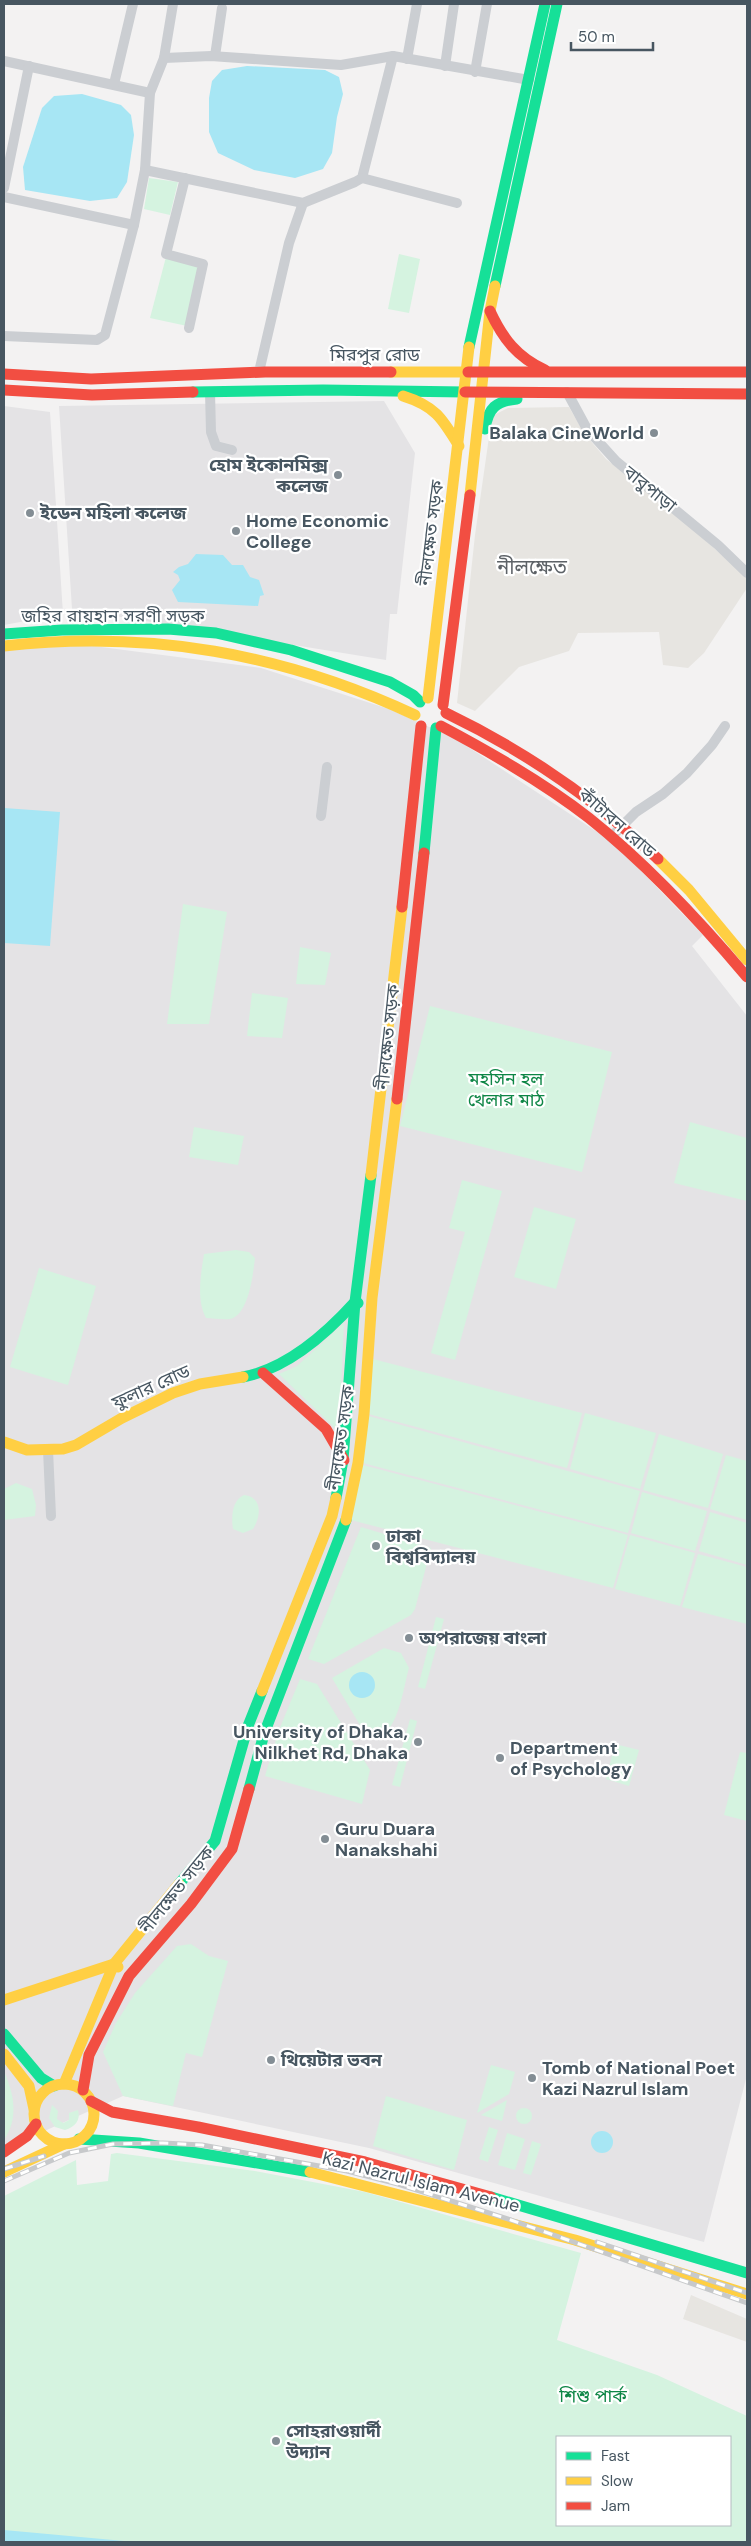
<svg xmlns="http://www.w3.org/2000/svg" width="751" height="2546" viewBox="0 0 751 2546" font-family="'DM Sans','Noto Sans Bengali',sans-serif">
<rect width="100%" height="100%" fill="#f3f2f2"/>
<!-- commercial -->
<g fill="#e7e5e1">
<path d="M569,407L584,433L606,459L683,520L747,578V588L704,653L688,668L663,665L659,632L578,633L569,651L519,667L475,711L457,703L475,535L492,416L508,408Z"/>
<path d="M691,2295L747,2319V2342L683,2319Z"/>
</g>
<!-- education -->
<g fill="#e4e3e5">
<path d="M384,401L415,453L397,614H390L386,660L72,609L59,406Z"/>
<path d="M4,406L50,412L63,614L4,625Z"/>
<path d="M86,645L261,668L389,709L456,739L614,843L703,935L692,946L747,1016V2075L704,2242L369,2148L123,2096L4,2149V649Z"/>
</g>
<!-- green -->
<g fill="#d5f3e0" fill-rule="evenodd">
<path d="M149,178L178,182L170,215L144,209Z"/>
<path d="M399,254L420,259L409,313L388,309Z"/>
<path d="M166,257L201,266L187,326L150,318Z"/>
<path d="M183,904L227,912L209,1024H167Z"/>
<path d="M300,947L331,953L325,985L296,984Z"/>
<path d="M252,993L288,998L282,1038L247,1036Z"/>
<path d="M430,1006L612,1052L582,1172L400,1126Z"/>
<path d="M690,1122L747,1138V1201L674,1183Z"/>
<path d="M194,1127L244,1136L238,1165L189,1157Z"/>
<path d="M462,1180L502,1191L455,1360L431,1353L465,1232L449,1228Z"/>
<path d="M534,1207L576,1219L556,1289L514,1277Z"/>
<path d="M236,1250L249,1252L255,1258C253,1274 249,1315 230,1319C223,1320 213,1318 206,1318C196,1300 201,1273 204,1254Z"/>
<path d="M39,1268L96,1286L68,1385L10,1367Z"/>
<path d="M344,1323L339,1432L279,1374L297,1366Z"/>
<path d="M369,1358L582,1413L567,1468L365,1413Z"/>
<path d="M585,1413L656,1433L640,1489L570,1469Z"/>
<path d="M365,1415L640,1491L628,1533L359,1462Z"/>
<path d="M659,1434L723,1454L708,1508L643,1490Z"/>
<path d="M726,1455L747,1461V1520L710,1509Z"/>
<path d="M359,1464L628,1535L613,1588L347,1519Z"/>
<path d="M16,1483L32,1489L36,1505L35,1516L4,1520V1489Z"/>
<path d="M642,1492L707,1511L695,1551L631,1533Z"/>
<path d="M244,1495C263,1497 261,1517 253,1529L243,1533L233,1529C231,1517 232,1500 244,1495Z"/>
<path d="M710,1512L747,1523V1565L699,1551Z"/>
<path d="M361,1527L431,1548L415,1609L411,1615L324,1664L308,1659Z"/>
<path d="M630,1535L695,1553L680,1606L615,1589Z"/>
<path d="M698,1554L747,1567V1624L682,1607Z"/>
<path d="M436,1617L444,1619L425,1689L418,1687Z"/>
<path d="M384,1648L401,1653L409,1668C403,1688 397,1746 367,1737L332,1678Z"/>
<path d="M300,1679L317,1684L370,1770L362,1804L265,1776L279,1730Z"/>
<path d="M410,1719L417,1721L400,1787L392,1785Z"/>
<path d="M615,1744L639,1750L629,1786L606,1779Z"/>
<path d="M740,1752L747,1753V1821L724,1815Z"/>
<path d="M191,1944L209,1956L228,1961L202,2057L186,2053L173,2106L123,2096L103,2052L116,2023L135,1993L177,1946Z"/>
<path d="M491,2065L515,2072L509,2094L477,2113Z"/>
<path d="M4,2071C14,2095 19,2117 4,2140Z"/>
<path d="M386,2096L467,2120L454,2170L373,2146Z"/>
<path d="M507,2100L502,2121L481,2115Z"/>
<path d="M52,2105L58,2111L57,2119L63,2123L69,2120V2113L78,2110C81,2120 75,2127 65,2130L55,2127L49,2118Z"/>
<circle cx="524" cy="2116" r="8"/>
<path d="M489,2127L498,2130L488,2162L479,2159Z"/>
<path d="M507,2133L525,2139L515,2170L498,2165Z"/>
<path d="M532,2141L541,2144L531,2175L523,2173Z"/>
<path d="M117,2153L255,2171L365,2192L581,2253L557,2340L657,2375L747,2416V2542H4V2196L76,2160L77,2185L108,2181L111,2154ZM557,2437H730V2525H557Z"/>
</g>
<!-- water -->
<g fill="#a7e6f4">
<path d="M247,66L325,70L339,77L343,94L337,117L332,153L323,169L295,178L254,170L218,153L209,132V98L212,81L222,70Z"/>
<path d="M82,94L121,105L131,115L134,135L127,182L117,198L90,201L25,190L23,167L42,108L54,96Z"/>
<path d="M196,554L223,555L232,565H243L250,577L259,580L264,595L260,596L258,606L178,602L172,590L180,580L178,575L173,572L179,567L188,564Z"/>
<path d="M4,808L60,812L50,946L4,943Z"/>
<circle cx="362" cy="1685" r="13"/>
<circle cx="602" cy="2142" r="11"/>
<path d="M4,2530L135,2542H4Z"/>
</g>
<g fill="none" stroke-linecap="round" stroke-linejoin="round">
<!-- street -->
<g stroke="#cbced2" stroke-width="10">
<path d="M215,56L222,8"/>
<path d="M164,58L211,56L341,65L393,56L529,80"/>
<path d="M407,59L417,4"/>
<path d="M4,61L150,93"/>
<path d="M445,66L454,4"/>
<path d="M475,72L487,4"/>
<path d="M114,84L133,4"/>
<path d="M145,170L303,203L355,182L362,178L393,56"/>
<path d="M185,178L166,254L203,264L189,328"/>
<path d="M362,178L457,203"/>
<path d="M4,188L29,66"/>
<path d="M4,197L134,225"/>
<path d="M4,336L97,340L105,335L134,225L145,170L150,93L164,58L173,4"/>
<path d="M259,372L289,243L303,203"/>
<path d="M210,392L211,432L216,446L232,450"/>
<path d="M567,392L587,429L616,461L718,545L747,573"/>
<path d="M321,816L327,767"/>
<path d="M611,837L636,812L663,794L687,773L712,745L725,726"/>
<path d="M48,1450L51,1516"/>
</g>
<!-- fast -->
<g stroke="#16e098" stroke-width="11">
<path d="M495,286L557,4"/>
<path d="M469,347L545,4"/>
<path d="M193,392L323,390L465,392"/>
<path d="M485,429C488,408 496,401 517,399"/>
<path d="M4,634L62,630L168,629L216,633L291,650L390,682L413,695L420,702"/>
<path d="M424,853L436,728"/>
<path d="M243,1377C286,1369 326,1334 355,1302L358,1303"/>
<path d="M336,1498L343,1460L355,1302L371,1175"/>
<path d="M249,1789L264,1734L346,1520"/>
<path d="M179,1884L215,1841L248,1726L262,1691"/>
<path d="M4,2034L41,2078L54,2086"/>
<path d="M79,2139L139,2143L310,2172"/>
<path d="M491,2197L747,2273"/>
</g>
<!-- slow -->
<g stroke="#ffcf43" stroke-width="11">
<path d="M391,372H468"/>
<path d="M403,396C435,406 442,418 459,446"/>
<path d="M470,495L490,311L495,286"/>
<path d="M4,646C149,630 283,653 415,715"/>
<path d="M428,698L469,347"/>
<path d="M658,859L689,890L747,960"/>
<path d="M371,1175L402,907"/>
<path d="M4,1442L27,1450L63,1449L76,1445L122,1418L173,1393L200,1384L243,1377"/>
<path d="M346,1520L358,1463L364,1414L372,1298L397,1099"/>
<path d="M262,1691L332,1516L336,1498"/>
<path d="M4,2000L114,1964L118,1967"/>
<path d="M4,2054L29,2086L34,2109"/>
<path d="M64,2084L114,1964L179,1884"/>
<circle cx="64" cy="2114" r="30"/>
<path d="M4,2172L64,2144"/>
<path d="M310,2172L575,2240L747,2294"/>
</g>
<!-- jam -->
<g stroke="#f24e42" stroke-width="11">
<path d="M490,311C503,339 517,357 545,370"/>
<path d="M468,372H747"/>
<path d="M4,374L91,379L265,372H391"/>
<path d="M4,390L92,395L193,392"/>
<path d="M465,392L747,394"/>
<path d="M443,705L470,495"/>
<path d="M446,713C525,751 595,799 658,859"/>
<path d="M441,726C492,753 543,782 589,818C648,865 699,920 747,977"/>
<path d="M402,907L421,726"/>
<path d="M397,1099L424,853"/>
<path d="M263,1373L326,1429L344,1460"/>
<path d="M83,2090L89,2055L129,1976L191,1904L232,1849L249,1789"/>
<path d="M91,2101L112,2112L198,2127L365,2162L491,2197"/>
<path d="M4,2152L27,2136L36,2124"/>
</g>
<!-- rail casing -->
<g stroke="#c7c9cb" stroke-width="5">
<g id="rail">
<path d="M4,2169L44,2156"/>
<path d="M4,2181L69,2153L113,2144L163,2143L202,2145L347,2171L398,2184L511,2220L747,2303"/>
<path d="M597,2242L747,2293"/>
</g>
</g>
<!-- rail -->
<use href="#rail" stroke="#fff" stroke-width="3" stroke-dasharray="9" stroke-linecap="butt"/>
</g>
<!-- markers -->
<g fill="#838d94" stroke="#fff" stroke-width="2">
<circle cx="654" cy="433" r="5"/>
<circle cx="338" cy="475" r="5"/>
<circle cx="30" cy="513" r="5"/>
<circle cx="236" cy="531" r="5"/>
<circle cx="376" cy="1546" r="5"/>
<circle cx="409" cy="1638" r="5"/>
<circle cx="418" cy="1742" r="5"/>
<circle cx="500" cy="1758" r="5"/>
<circle cx="325" cy="1839" r="5"/>
<circle cx="271" cy="2060" r="5"/>
<circle cx="532" cy="2078" r="5"/>
<circle cx="276" cy="2441" r="5"/>
</g>
<g text-anchor="middle" stroke-width="4.5" stroke-linejoin="round" paint-order="stroke">
<!-- street labels -->
<g font-size="18" fill="#475661" stroke="#fff">
<text x="375" y="361">মিরপুর রোড</text>
<text transform="translate(650 489) rotate(39)" y="6">বাবুপাড়া</text>
<text transform="translate(431 533) rotate(-83)" y="6">নীলক্ষেত সড়ক</text>
<text x="113" y="622">জহির রায়হান সরণী সড়ক</text>
<text transform="translate(617 823) rotate(41)" y="6">কাঁটাবন রোড</text>
<text transform="translate(388 1037) rotate(-84)" y="6">নীলক্ষেত সড়ক</text>
<text transform="translate(151 1387) rotate(-24)" y="6">ফুলার রোড</text>
<text transform="translate(341 1438) rotate(-82)" y="6">নীলক্ষেত সড়ক</text>
<text transform="translate(177 1890) rotate(-51)" y="6">নীলক্ষেত সড়ক</text>
<text transform="translate(421 2182) rotate(14)" y="6">Kazi Nazrul Islam Avenue</text>
</g>
<!-- poi labels -->
<g font-size="18" font-weight="bold" fill="#475661" stroke="#fff" text-anchor="start">
<text x="644" y="439" text-anchor="end">Balaka CineWorld</text>
<text x="328" y="471" text-anchor="end">হোম ইকোনমিক্স<tspan x="328" dy="21">কলেজ</tspan></text>
<text x="40" y="519">ইডেন মহিলা কলেজ</text>
<text x="246" y="527">Home Economic<tspan x="246" dy="21">College</tspan></text>
<text x="386" y="1542">ঢাকা<tspan x="386" dy="21">বিশ্ববিদ্যালয়</tspan></text>
<text x="419" y="1644">অপরাজেয় বাংলা</text>
<text x="408" y="1738" text-anchor="end">University of Dhaka,<tspan x="408" dy="21">Nilkhet Rd, Dhaka</tspan></text>
<text x="510" y="1754">Department<tspan x="510" dy="21">of Psychology</tspan></text>
<text x="335" y="1835">Guru Duara<tspan x="335" dy="21">Nanakshahi</tspan></text>
<text x="281" y="2066">থিয়েটার ভবন</text>
<text x="542" y="2074">Tomb of National Poet<tspan x="542" dy="21">Kazi Nazrul Islam</tspan></text>
<text x="286" y="2437">সোহরাওয়ার্দী<tspan x="286" dy="21">উদ্যান</tspan></text>
</g>
<!-- park labels -->
<g font-size="18" fill="#0e8646" stroke="#fff">
<text x="506" y="1085">মহসিন হল<tspan x="506" dy="21">খেলার মাঠ</tspan></text>
<text x="593" y="2402">শিশু পার্ক</text>
</g>
<!-- quarter labels -->
<g font-size="20" fill="#5d6267" stroke="#fff">
<text x="532" y="574">নীলক্ষেত</text>
</g>
</g>
<!-- border -->
<rect width="751" height="2546" fill="none" stroke="#475661" stroke-width="10"/>
<!-- legend -->
<rect x="556" y="2436" width="175" height="90" fill="#ffffff" stroke="#b5bbc0"/>
<rect x="566" y="2452" width="25" height="8" fill="#16e098" stroke="#b5bbc0"/>
<text x="601" y="2461" font-size="15" fill="#475661">Fast</text>
<rect x="566" y="2477" width="25" height="8" fill="#ffcf43" stroke="#b5bbc0"/>
<text x="601" y="2486" font-size="15" fill="#475661">Slow</text>
<rect x="566" y="2502" width="25" height="8" fill="#f24e42" stroke="#b5bbc0"/>
<text x="601" y="2511" font-size="15" fill="#475661">Jam</text>
<!-- scale -->
<path d="M571 42v8h82v-8" fill="none" stroke="#475661" stroke-width="2.5"/>
<text x="578" y="42" font-size="15" fill="#475661" stroke="#ffffff" stroke-width="4" paint-order="stroke">50 m</text>
</svg>
